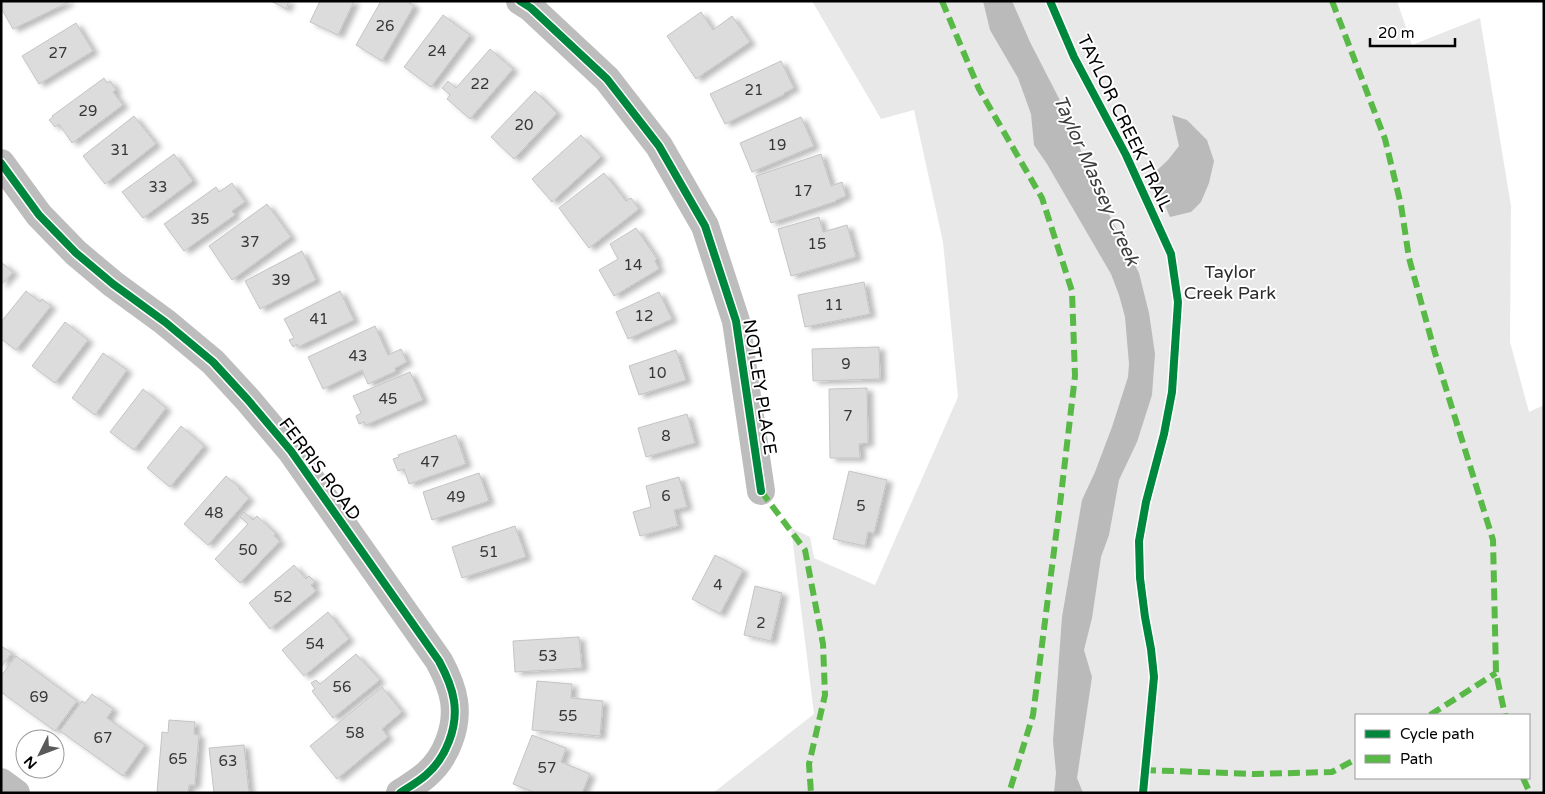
<svg xmlns="http://www.w3.org/2000/svg" width="1545" height="794" viewBox="0 0 1545 794" font-family="'Varela Round',sans-serif">
<defs>
<filter id="shadow"><feDropShadow dx="5.5" dy="3" stdDeviation="2.5" flood-color="#0004"/></filter>
</defs>
<rect width="100%" height="100%" fill="#fff"/>
<!-- green -->
<path fill="#e8e8e8" fill-rule="evenodd" d="M812,1H1397L1412,45L1480,18L1511,206L1510,342L1529,412L1544,405V793H713L814,714L791,528L810,537L814,558L875,585L958,397L943,242L914,110L881,119ZM1356,715H1529V778H1356Z"/>
<!-- water -->
<g fill="#bababa">
<path d="M983,1H1012L1030,42L1069,118L1092,181L1139,273L1149,313L1155,354L1152,395L1137,442L1119,480L1109,535L1101,557L1092,618L1084,650L1092,677L1077,778L1083,793H1054L1056,773L1053,741L1062,617L1082,500L1095,472L1112,427L1128,377L1129,364L1125,317L1119,295L1111,274L1047,164L1034,145L1031,114L1018,78L990,30Z"/>
<path d="M1172,115L1187,120L1207,140L1214,161L1209,183L1201,202L1191,212L1170,217L1152,175L1168,160L1179,146Z"/>
</g>
<!-- building -->
<g fill="#dcdcdc" stroke="#c4c4c4" filter="url(#shadow)">
<path d="M1,1H68L69,2L13,29L1,8Z"/>
<path d="M271,1H289L286,9Z"/>
<path d="M320,1H354L338,35L310,22Z"/>
<path d="M381,1H407L414,6L382,61L356,45Z"/>
<path d="M701,12L713,30L732,16L750,42L696,79L667,36Z"/>
<path d="M443,15L470,35L431,87L404,67Z"/>
<path d="M76,23L93,51L39,84L22,56Z"/>
<path d="M490,49L513,69L470,119L447,99L450,95L442,88L448,81L456,88Z"/>
<path d="M781,61L794,88L784,93L785,94L725,124L710,94Z"/>
<path d="M104,78L107,83L110,81L116,90L113,92L123,105L72,143L59,124L55,127L49,120L53,117L52,116Z"/>
<path d="M535,91L557,113L514,159L491,137Z"/>
<path d="M134,116L156,144L105,184L83,156Z"/>
<path d="M801,117L814,146L752,172L740,143Z"/>
<path d="M581,135L601,157L552,202L532,179Z"/>
<path d="M174,154L193,181L143,218L122,192Z"/>
<path d="M821,154L831,186L842,182L846,196L836,200L837,201L771,223L756,176Z"/>
<path d="M604,173L626,201L631,198L639,209L589,248L559,208Z"/>
<path d="M232,183L245,202L232,211L235,215L184,251L164,224L216,187L219,192Z"/>
<path d="M267,204L291,237L232,280L209,246Z"/>
<path d="M819,217L823,232L847,225L856,257L791,276L778,229Z"/>
<path d="M636,228L657,259L655,261L659,269L614,296L599,270L618,259L610,244Z"/>
<path d="M302,251L316,280L260,309L245,281Z"/>
<path d="M1,262L13,272L1,285Z"/>
<path d="M864,282L870,314L805,327L798,295Z"/>
<path d="M26,291L40,302L42,299L51,306L16,350L1,339V322Z"/>
<path d="M340,291L354,320L298,347L297,344L293,347L289,340L294,338L284,319Z"/>
<path d="M659,292L672,319L628,339L616,312Z"/>
<path d="M65,322L88,340L55,383L32,366Z"/>
<path d="M375,326L388,355L401,349L407,362L395,368L396,371L368,384L362,370L323,389L308,357Z"/>
<path d="M879,347L880,379L813,381L812,349Z"/>
<path d="M676,350L686,380L639,395L629,366Z"/>
<path d="M103,353L127,370L95,415L72,398Z"/>
<path d="M410,372L423,400L366,425L364,422L359,424L356,416L361,413L353,396Z"/>
<path d="M867,388L868,443L859,444L860,458H830L829,389Z"/>
<path d="M143,389L166,408L134,450L110,432Z"/>
<path d="M687,414L695,443L646,457L638,428Z"/>
<path d="M181,426L204,446L170,487L147,468Z"/>
<path d="M456,435L466,464L409,484L404,469L398,471L393,459L399,457L398,455Z"/>
<path d="M849,471L887,480L874,533L868,532L865,546L833,539Z"/>
<path d="M479,473L489,501L432,520L423,492Z"/>
<path d="M226,476L240,488L239,489L249,498L208,545L184,524Z"/>
<path d="M679,477L687,507L674,510L678,526L640,536L633,512L651,507L646,486Z"/>
<path d="M244,512L253,520L257,516L276,534L274,536L280,541L240,583L215,559L248,524L240,517Z"/>
<path d="M515,526L526,557L462,578L452,547Z"/>
<path d="M715,555L743,570L720,614L692,599Z"/>
<path d="M294,565L306,579L309,576L315,582L311,585L316,591L270,629L249,603Z"/>
<path d="M755,586L782,593L771,641L744,635Z"/>
<path d="M328,612L349,639L304,676L282,650Z"/>
<path d="M579,637L582,668L515,672L513,641Z"/>
<path d="M1,646L12,653L1,667Z"/>
<path d="M356,654L380,680L333,718L312,691L315,689L311,683L316,680L320,684Z"/>
<path d="M16,656L77,701L55,731L1,692V676Z"/>
<path d="M537,681L572,684L571,698L603,701L600,736L532,730Z"/>
<path d="M382,687L402,712L382,729L388,737L337,779L310,746Z"/>
<path d="M92,694L113,709L107,718L145,745L123,776L60,731L82,701L85,703Z"/>
<path d="M169,720L195,722L194,734L199,735L195,783V785H189L188,793H157L162,732L168,733Z"/>
<path d="M532,735L566,748L561,762L590,774L582,793H536L513,784Z"/>
<path d="M244,745L249,793H214L209,748Z"/>
</g>
<g fill="none" stroke-linecap="round" stroke-linejoin="round">
<!-- minor -->
<g stroke="#bdbdbd" stroke-width="28">
<path d="M520,1L531,8L607,79L659,146L705,226L736,321L761,491"/>
<path d="M1,163L39,215L76,253L113,284L165,322L213,362L248,400L291,451L439,661C446,674 452,687 454,701C458,727 446,758 426,775C418,782 409,787 400,793"/>
<path d="M1,782L16,793"/>
</g>
<!-- quiet -->
<g stroke="#58b947" stroke-width="6" stroke-dasharray="12 6" stroke-linecap="butt">
<path d="M942,1L979,89L1042,198L1072,291L1075,376L1060,504L1033,715L1009,793"/>
<path d="M1332,1L1385,139L1401,205L1409,258L1435,353L1493,540L1496,673L1505,715"/>
<path d="M761,491L805,550L823,644L825,695L809,764L811,793"/>
<path d="M1430,715L1496,673"/>
<path d="M1144,770L1255,774L1332,772L1356,759"/>
<path d="M1523,778L1530,793"/>
</g>
<!-- cycleway casing -->
<g stroke="#fff" stroke-width="11">
<g id="cycleway">
<path d="M520,1L531,8L607,79L659,146L705,226L736,321L761,491"/>
<path d="M1050,1L1074,57L1126,155L1171,254L1178,302L1172,392L1164,434L1146,502L1139,541L1140,578L1145,617L1151,649L1154,677L1143,793"/>
<path d="M1,163L39,215L76,253L113,284L165,322L213,362L248,400L291,451L439,661C446,674 452,687 454,701C458,727 446,758 426,775C418,782 409,787 400,793"/>
</g>
</g>
<!-- cycleway -->
<use href="#cycleway" stroke="#00873e" stroke-width="8"/>
</g>
<g text-anchor="middle" stroke-width="4" stroke-linejoin="round" paint-order="stroke">
<!-- number labels -->
<g font-size="15" fill="#373737">
<text x="385" y="31">26</text>
<text x="437" y="56">24</text>
<text x="58" y="58">27</text>
<text x="480" y="89">22</text>
<text x="754" y="95">21</text>
<text x="88" y="116">29</text>
<text x="524" y="130">20</text>
<text x="777" y="150">19</text>
<text x="120" y="155">31</text>
<text x="158" y="192">33</text>
<text x="803" y="196">17</text>
<text x="200" y="224">35</text>
<text x="250" y="247">37</text>
<text x="817" y="249">15</text>
<text x="633" y="270">14</text>
<text x="281" y="285">39</text>
<text x="834" y="310">11</text>
<text x="644" y="321">12</text>
<text x="319" y="324">41</text>
<text x="358" y="361">43</text>
<text x="846" y="369">9</text>
<text x="657" y="378">10</text>
<text x="388" y="404">45</text>
<text x="848" y="421">7</text>
<text x="666" y="441">8</text>
<text x="430" y="467">47</text>
<text x="666" y="501">6</text>
<text x="456" y="502">49</text>
<text x="861" y="511">5</text>
<text x="214" y="518">48</text>
<text x="248" y="555">50</text>
<text x="489" y="557">51</text>
<text x="718" y="590">4</text>
<text x="283" y="602">52</text>
<text x="761" y="628">2</text>
<text x="315" y="649">54</text>
<text x="548" y="661">53</text>
<text x="342" y="692">56</text>
<text x="39" y="702">69</text>
<text x="568" y="721">55</text>
<text x="355" y="738">58</text>
<text x="103" y="743">67</text>
<text x="178" y="764">65</text>
<text x="228" y="766">63</text>
<text x="547" y="773">57</text>
</g>
<!-- street labels -->
<g font-size="18" fill="#000" stroke="#fff">
<text transform="translate(1125 123) rotate(64)" y="6">TAYLOR CREEK TRAIL</text>
<text transform="translate(760 387) rotate(81)" y="6">NOTLEY PLACE</text>
<text transform="translate(320 469) rotate(53)" y="6">FERRIS ROAD</text>
</g>
<!-- park labels -->
<g font-size="18" fill="#2d2d2d" stroke="#fff">
<text x="1230" y="278">Taylor<tspan x="1230" dy="21">Creek Park</tspan></text>
</g>
<!-- water labels -->
<g font-size="19" font-style="italic" fill="#3e3e3e" stroke="#fff">
<text transform="translate(1097 180) rotate(66)" y="7">Taylor Massey Creek</text>
</g>
</g>
<!-- border -->
<rect width="1545" height="794" fill="none" stroke="#000000" stroke-width="5"/>
<!-- legend -->
<rect x="1355" y="714" width="175" height="65" fill="#ffffff" stroke="#999999"/>
<rect x="1365" y="730" width="25" height="8" fill="#00873e" stroke="#999999"/>
<text x="1400" y="739" font-size="15" fill="#000000">Cycle path</text>
<rect x="1365" y="755" width="25" height="8" fill="#58b947" stroke="#999999"/>
<text x="1400" y="764" font-size="15" fill="#000000">Path</text>
<!-- north arrow -->
<g transform="translate(40 754) rotate(228)"><circle r="24" fill="#ffffff" stroke="#999999"/>
<path d="M0-4L9 19L0 12L-9 19Z" fill="#595959"/>
<text y="-8" font-size="14" font-weight="bold" text-anchor="middle" fill="#000000">N</text>
</g>
<!-- scale -->
<path d="M1370 38v8h85v-8" fill="none" stroke="#000000" stroke-width="2.5"/>
<text x="1378" y="38" font-size="15" fill="#000000" stroke="#ffffff" stroke-width="4" paint-order="stroke">20 m</text>
</svg>
